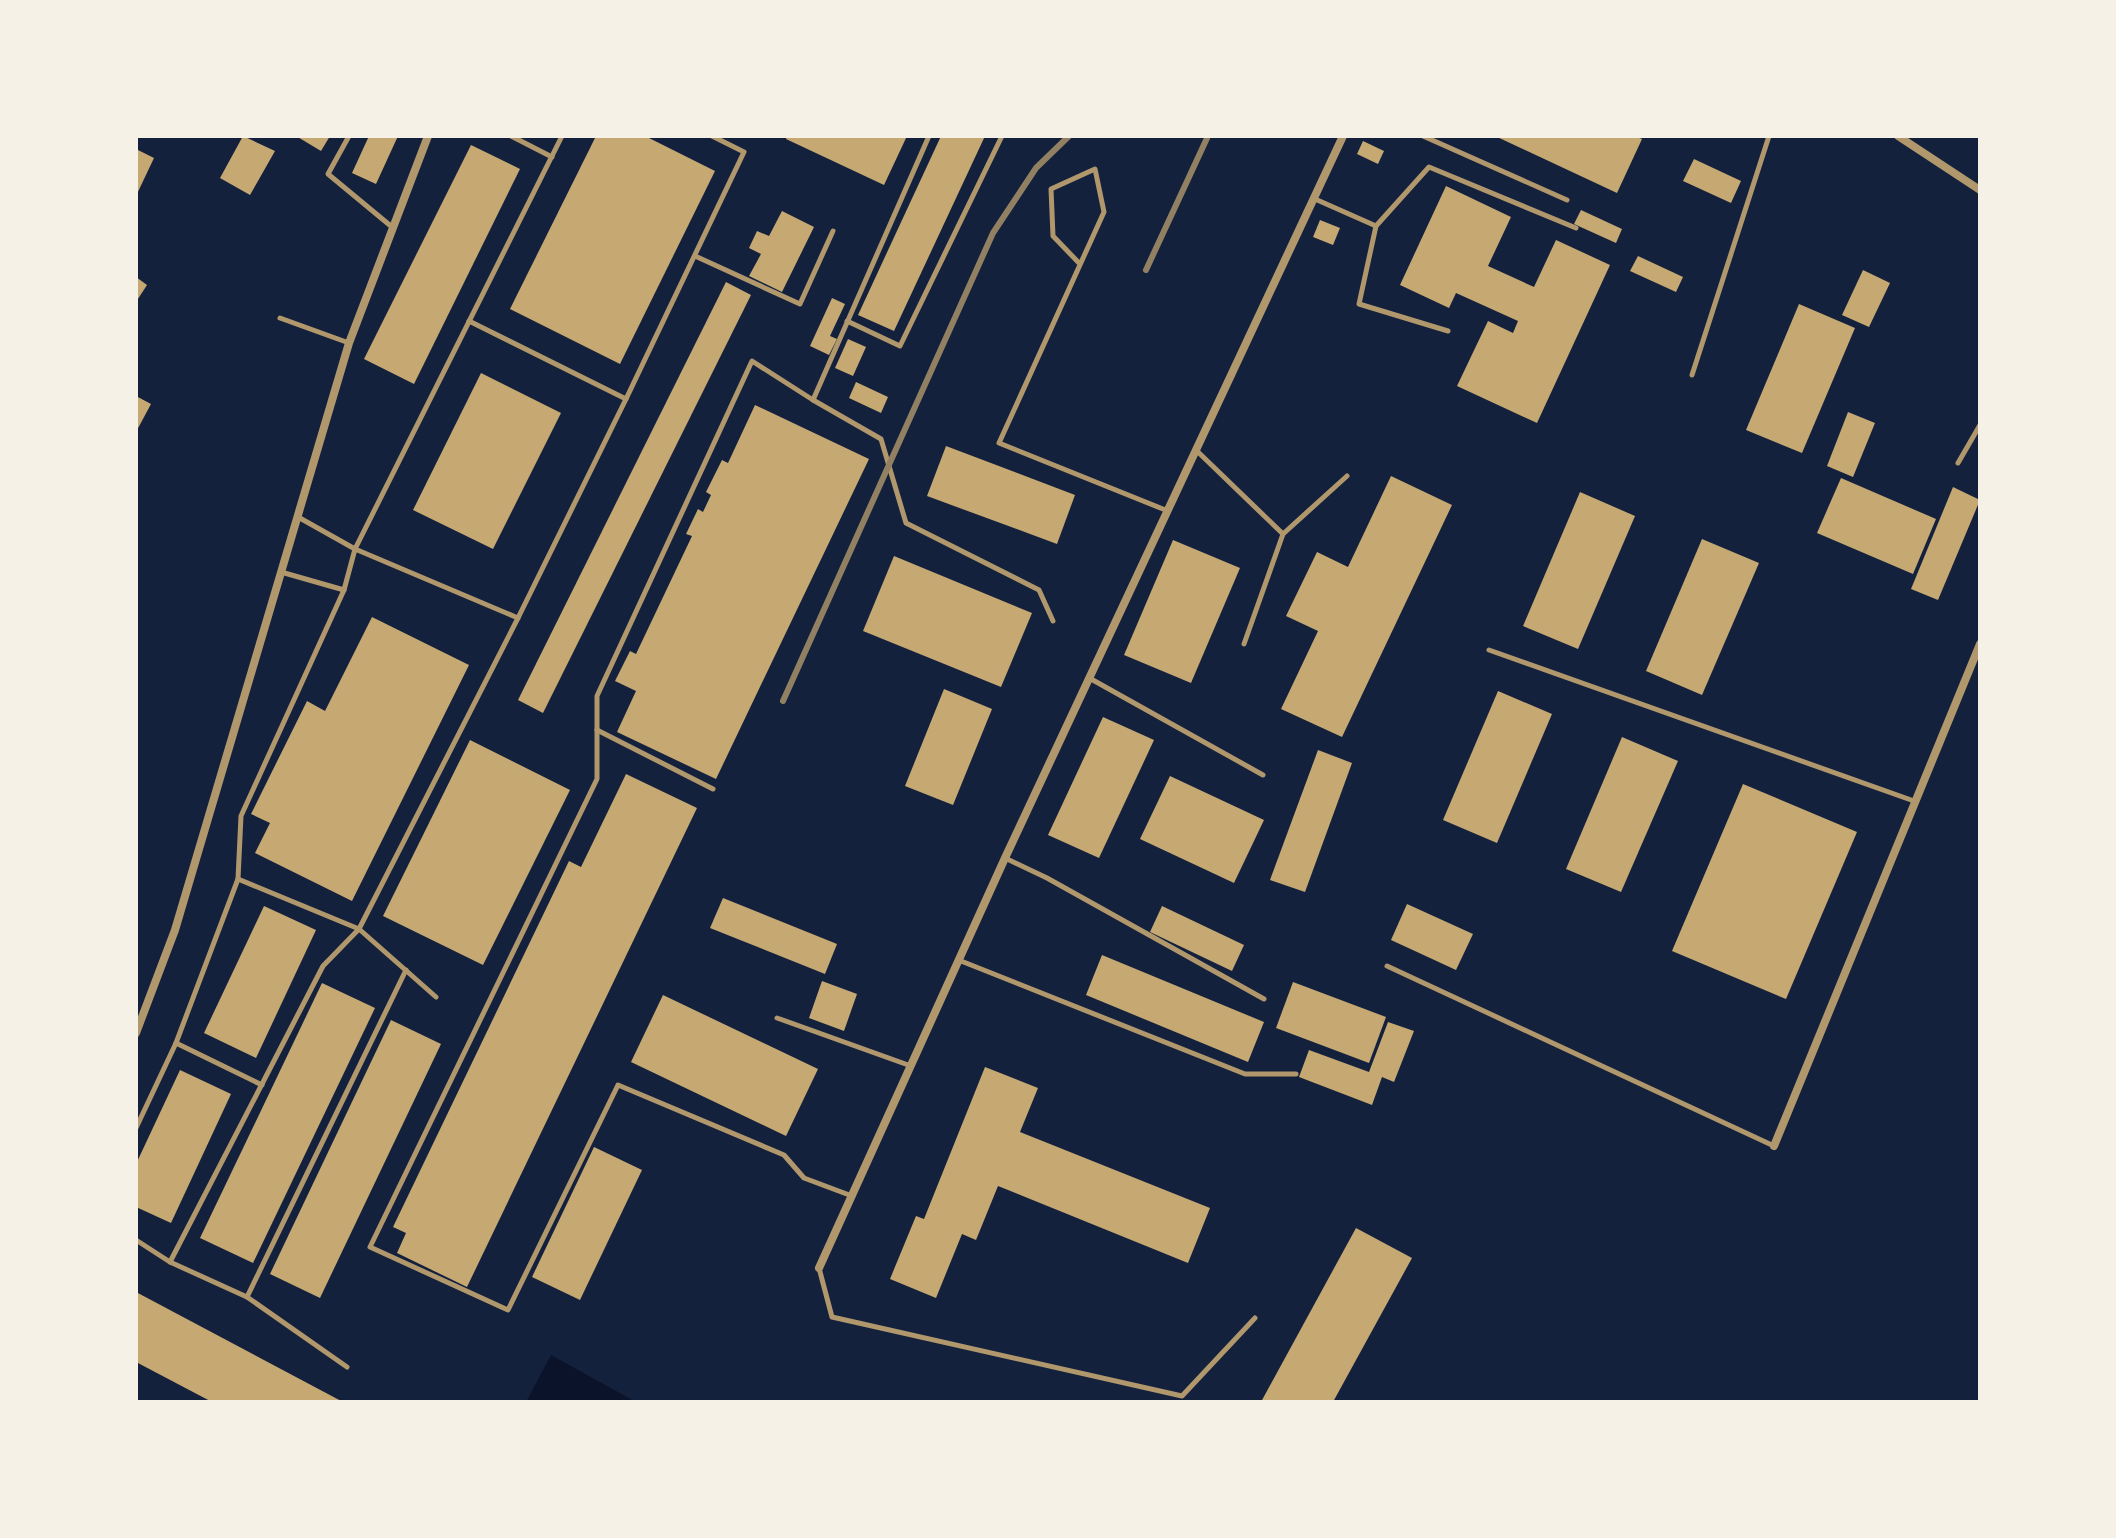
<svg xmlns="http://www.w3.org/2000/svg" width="2116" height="1538" viewBox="0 0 2116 1538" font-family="'Nunito Sans',sans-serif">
<rect width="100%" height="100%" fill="#14213d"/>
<!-- water -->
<path fill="#0b132b" d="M551,1355L636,1402H526Z"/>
<!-- building -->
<g fill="#c6a872">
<path d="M243,136L275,151L250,195L220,178Z"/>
<path d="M296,136H330L321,151Z"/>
<path d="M369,136H398L376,184L352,173Z"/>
<path d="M596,136H645L715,171L620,364L510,309Z"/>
<path d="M787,136H907L884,185L786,139Z"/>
<path d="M941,136H985L894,331L858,315Z"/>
<path d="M1495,136H1635L1642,139L1617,193Z"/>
<path d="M1363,141L1384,151L1378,164L1357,154Z"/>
<path d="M471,145L520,169L414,384L364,359Z"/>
<path d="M136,149L154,158L136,196Z"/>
<path d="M1694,159L1741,181L1731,203L1683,181Z"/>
<path d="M1446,186L1511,217L1488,266L1534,287L1556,240L1610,265L1537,423L1457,386L1488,321L1513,333L1518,321L1456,293L1449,308L1400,285Z"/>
<path d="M1581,210L1622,229L1616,243L1574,224Z"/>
<path d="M782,211L814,227L782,292L749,276L761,254L749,248L757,231L769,236Z"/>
<path d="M1320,220L1340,228L1333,245L1313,237Z"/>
<path d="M1638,256L1683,277L1676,292L1630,271Z"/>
<path d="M1863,270L1890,283L1869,327L1842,315Z"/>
<path d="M136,277L147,285L136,302Z"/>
<path d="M726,282L751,295L543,713L518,700Z"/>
<path d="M832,298L845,304L830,336L837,339L829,355L810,346Z"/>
<path d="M1799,304L1855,328L1802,453L1746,430Z"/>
<path d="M848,339L866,347L853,376L835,368Z"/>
<path d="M481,373L561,413L493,549L413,510Z"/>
<path d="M856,382L888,397L881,413L849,398Z"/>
<path d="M136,396L151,404L136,432Z"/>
<path d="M755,405L869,459L716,779L617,732L636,691L615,681L630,651L636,654L692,536L686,534L698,509L703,512L711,495L706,492L722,460L728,463Z"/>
<path d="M1848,412L1875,423L1853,477L1827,466Z"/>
<path d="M946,446L1075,495L1057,544L927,496Z"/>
<path d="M1391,476L1452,505L1342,737L1281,709L1318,631L1286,616L1317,552L1348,567Z"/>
<path d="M1841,478L1936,519L1913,574L1817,533Z"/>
<path d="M1953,487L1980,500L1938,600L1911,589Z"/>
<path d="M1580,492L1635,516L1578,649L1523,626Z"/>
<path d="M1702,539L1759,563L1702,695L1646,671Z"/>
<path d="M1173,540L1240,568L1191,683L1124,655Z"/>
<path d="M894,556L1032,613L1001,687L863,631Z"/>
<path d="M372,617L469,665L352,901L255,853L270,823L251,814L307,701L325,711Z"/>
<path d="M944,689L992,709L953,805L905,786Z"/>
<path d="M1498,691L1552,714L1497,843L1443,820Z"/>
<path d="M1103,717L1154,740L1099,858L1048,835Z"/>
<path d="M1622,737L1678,761L1621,892L1566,869Z"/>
<path d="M470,740L570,790L483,965L383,916Z"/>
<path d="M1318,750L1352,763L1305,892L1270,880Z"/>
<path d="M626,774L697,808L467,1287L397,1253L406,1233L393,1227L569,861L581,867Z"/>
<path d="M1170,776L1264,820L1234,883L1140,839Z"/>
<path d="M1743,784L1857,832L1786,999L1672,951Z"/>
<path d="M723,898L837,944L825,974L710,928Z"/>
<path d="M1407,904L1473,934L1456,970L1391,940Z"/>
<path d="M264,906L316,930L256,1058L204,1033Z"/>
<path d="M1162,906L1244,945L1232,971L1150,932Z"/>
<path d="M1102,955L1264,1022L1248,1062L1086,995Z"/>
<path d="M822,981L857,994L844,1031L809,1018Z"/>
<path d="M1293,982L1386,1017L1369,1063L1276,1028Z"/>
<path d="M322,983L375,1008L253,1263L200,1238Z"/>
<path d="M663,995L818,1069L786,1136L631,1062Z"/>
<path d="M391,1020L441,1044L320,1298L270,1274Z"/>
<path d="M1388,1022L1414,1031L1394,1082L1382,1077L1372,1105L1299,1077L1309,1050L1369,1072Z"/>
<path d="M985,1067L1038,1088L1020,1132L1210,1208L1188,1263L998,1186L976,1240L962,1234L936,1298L890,1279L916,1216L924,1219Z"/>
<path d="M180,1070L231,1094L171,1223L136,1207V1164Z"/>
<path d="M594,1147L642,1170L580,1300L532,1277Z"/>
<path d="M1356,1228L1412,1258L1333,1402H1261Z"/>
<path d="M136,1292L343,1402H212L136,1362Z"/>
</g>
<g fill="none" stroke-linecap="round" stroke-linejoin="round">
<!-- service -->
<g stroke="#b1986c" stroke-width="5">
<path d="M349,136L328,174L392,227"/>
<path d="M511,136L552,157"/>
<path d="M1423,136L1567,200"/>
<path d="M1315,199L1376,226L1359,304L1448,331"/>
<path d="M1376,226L1429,167L1576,228"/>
<path d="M695,256L800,304L833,231"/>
<path d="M1079,263L1053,236L1051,189L1095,169L1104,212L999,443L1168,511"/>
<path d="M280,318L349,343"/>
<path d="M469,321L626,399L744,152L712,136"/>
<path d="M847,321L900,346L1002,136"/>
<path d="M1692,375L1769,136"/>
<path d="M813,400L881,439L906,523L1039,590L1053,621"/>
<path d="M1197,451L1283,534"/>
<path d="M1958,463L1980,425"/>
<path d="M298,517L355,549L562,136"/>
<path d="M281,572L344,590L355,549L518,618L626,399"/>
<path d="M344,590L241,816L238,879L359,929L436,997"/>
<path d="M1244,644L1283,534L1347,476"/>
<path d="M1489,650L1914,801"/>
<path d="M1091,679L1263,775"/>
<path d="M597,730L713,789"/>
<path d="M1005,858L1047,878L1264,999"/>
<path d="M961,961L1245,1074H1296"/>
<path d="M1387,966L1774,1146"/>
<path d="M777,1018L911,1066"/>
<path d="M176,1043L238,879"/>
<path d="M136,1128L176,1043L262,1085"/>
<path d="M852,1196L804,1178L784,1155L618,1085L508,1310L370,1247L597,779V696L752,361L813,400L929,136"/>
<path d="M136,1240L170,1262L247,1297L347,1367"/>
<path d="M170,1262L323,966L359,929L518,618"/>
<path d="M819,1268L832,1317L1182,1396L1255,1318"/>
<path d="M247,1297L406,970"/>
</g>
<!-- minor -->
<g stroke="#b1986c" stroke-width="8">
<path d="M1898,136L1980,190"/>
<path d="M136,1033L175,930L349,343L428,136"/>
<path d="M1774,1146L1980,644"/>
<path d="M819,1268L1005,858L1343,136"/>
</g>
<!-- rail -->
<g stroke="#918062" stroke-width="6">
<path d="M1146,270L1208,136"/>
<path d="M783,701L993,233L1036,168L1069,136"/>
</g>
</g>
<!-- border -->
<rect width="2116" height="1538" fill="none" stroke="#f6f1e7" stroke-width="276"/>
</svg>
